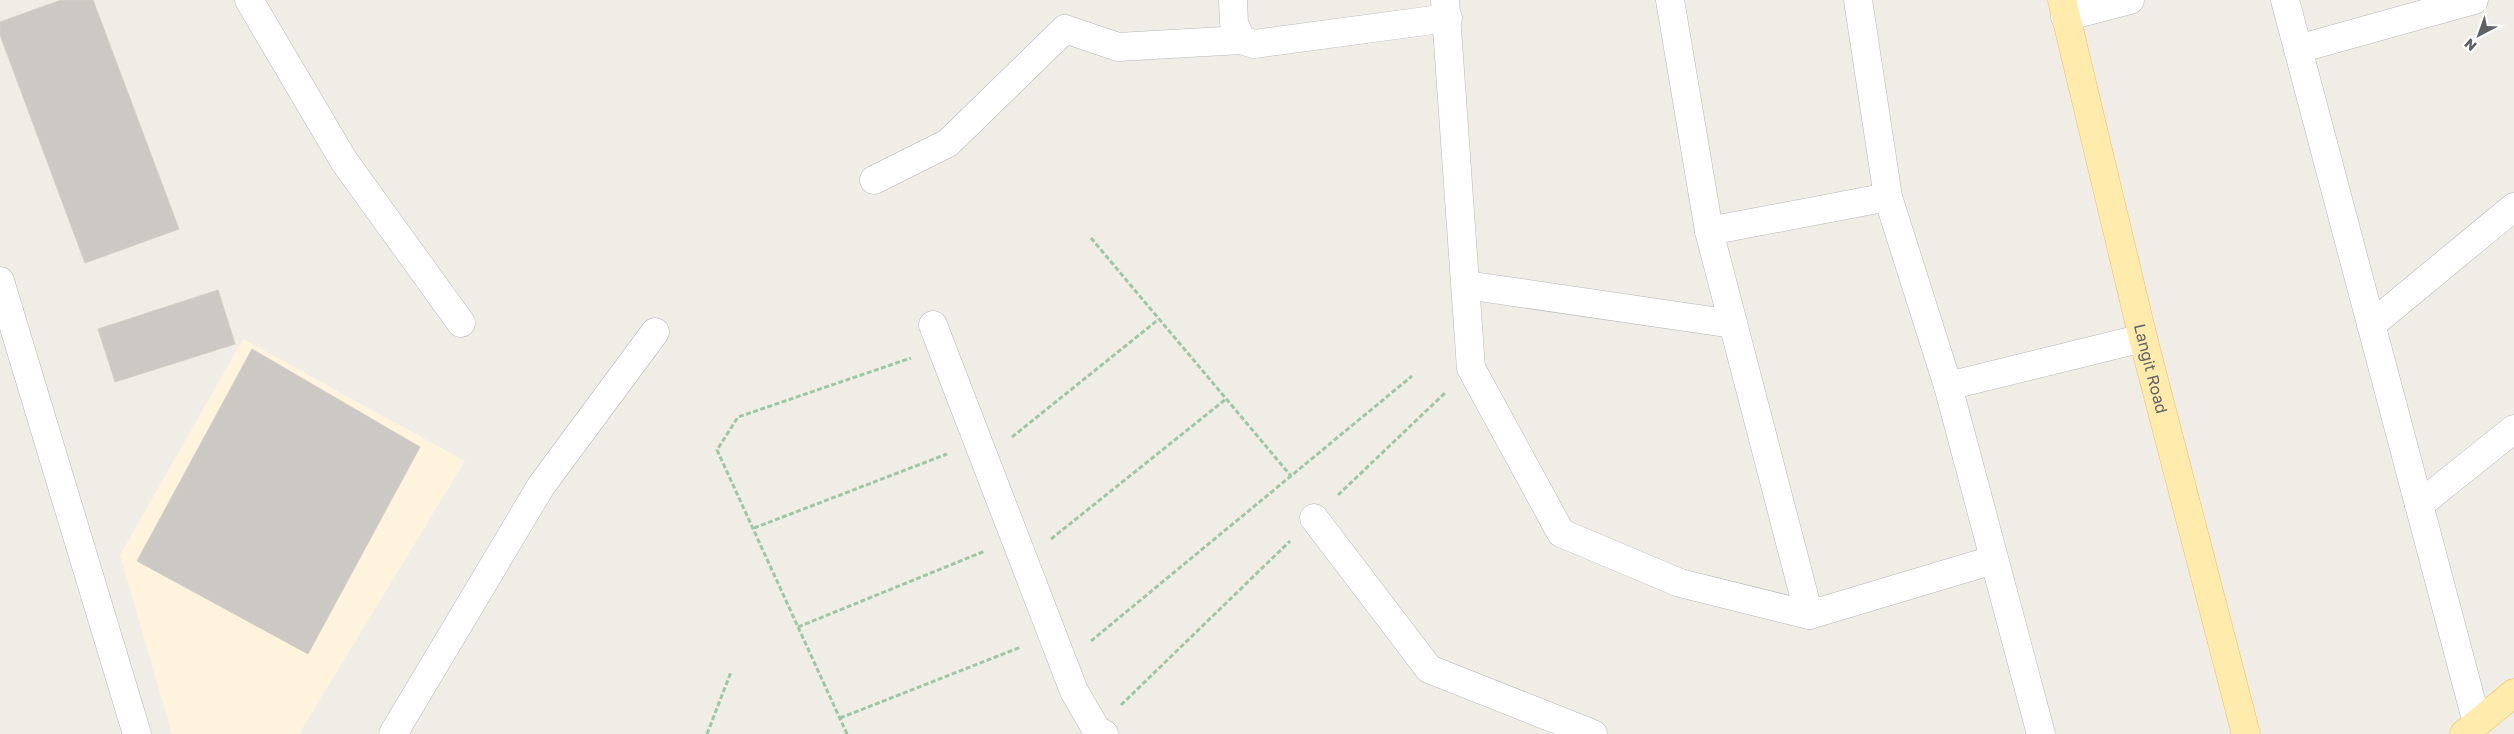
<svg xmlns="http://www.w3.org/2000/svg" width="2514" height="734" viewBox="0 0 2514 734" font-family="'Golos Text',sans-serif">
<rect width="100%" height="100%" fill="#f0ede6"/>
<!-- commercial -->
<path fill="#fef4dd" d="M243,339L465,461L299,734H172L120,555Z"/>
<!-- building -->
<g fill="#ccc8c3" stroke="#d5cec4">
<path d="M61,0H93L179,229L85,263L0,35V22Z"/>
<path d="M218,290L235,344L115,382L98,329Z"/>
<path d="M252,349L420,447L308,654L137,561Z"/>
</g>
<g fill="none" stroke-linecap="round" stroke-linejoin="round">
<!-- minor casing -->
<g stroke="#b3b7bb" stroke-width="29">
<g id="minor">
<path d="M249,0L344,161L461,323"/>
<path d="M1233,0L1234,23L1241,40"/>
<path d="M1445,0L1471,368L1561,533L1680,583L1809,615L1993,560"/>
<path d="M1670,0L1709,231L1809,615"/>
<path d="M1858,0L1888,197L1948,386L2041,734"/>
<path d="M2285,0L2477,723"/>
<path d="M2065,17L2130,0"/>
<path d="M2298,49L2474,0"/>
<path d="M874,180L948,143L1065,29L1118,47L1241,40L1254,44L1448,18"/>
<path d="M1709,231L1888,197"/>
<path d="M0,281L137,734"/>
<path d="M1466,285L1733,324"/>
<path d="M933,325L1074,691L1096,729L1104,734"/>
<path d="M2371,325L2514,207"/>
<path d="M1948,386L2143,338"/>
<path d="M2419,505L2514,429"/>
<path d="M1314,518L1429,669L1593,734"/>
<path d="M393,734L541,486L655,332"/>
</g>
</g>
<!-- major casing -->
<g stroke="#f3bd5d" stroke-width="29">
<g id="major">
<path id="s1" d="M2062,0L2143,338L2246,734"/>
<path d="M2464,734L2514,693"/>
</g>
</g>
<!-- path -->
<g stroke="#9cc8a5" stroke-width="3" stroke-dasharray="5 2.5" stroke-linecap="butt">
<path d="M1091,238L1291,476"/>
<path d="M1012,437L1159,319"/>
<path d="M1338,495L1446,392"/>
<path d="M754,528L947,454"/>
<path d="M1051,539L1226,399"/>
<path d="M798,627L985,551"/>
<path d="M1091,641L1412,376"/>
<path d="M1121,705L1290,541"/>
<path d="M840,718L1021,647"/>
<path d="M707,734L731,672"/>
<path d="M847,734L717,450L738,417L911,358"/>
</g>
<!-- minor -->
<use href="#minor" stroke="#fff" stroke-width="28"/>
<!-- major -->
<use href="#major" stroke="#ffebac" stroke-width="28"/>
</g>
<g text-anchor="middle" stroke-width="5" stroke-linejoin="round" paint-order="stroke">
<!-- street labels -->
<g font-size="16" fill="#5e6267" stroke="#fff">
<text dy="6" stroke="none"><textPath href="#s1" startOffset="379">Langit Road</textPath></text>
</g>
</g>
<!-- north arrow -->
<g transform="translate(2479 35) rotate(221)" stroke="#ffffff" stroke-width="4" paint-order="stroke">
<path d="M0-4L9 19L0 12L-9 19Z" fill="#5e6267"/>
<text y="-8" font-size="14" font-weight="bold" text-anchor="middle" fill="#5e6267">N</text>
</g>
</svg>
